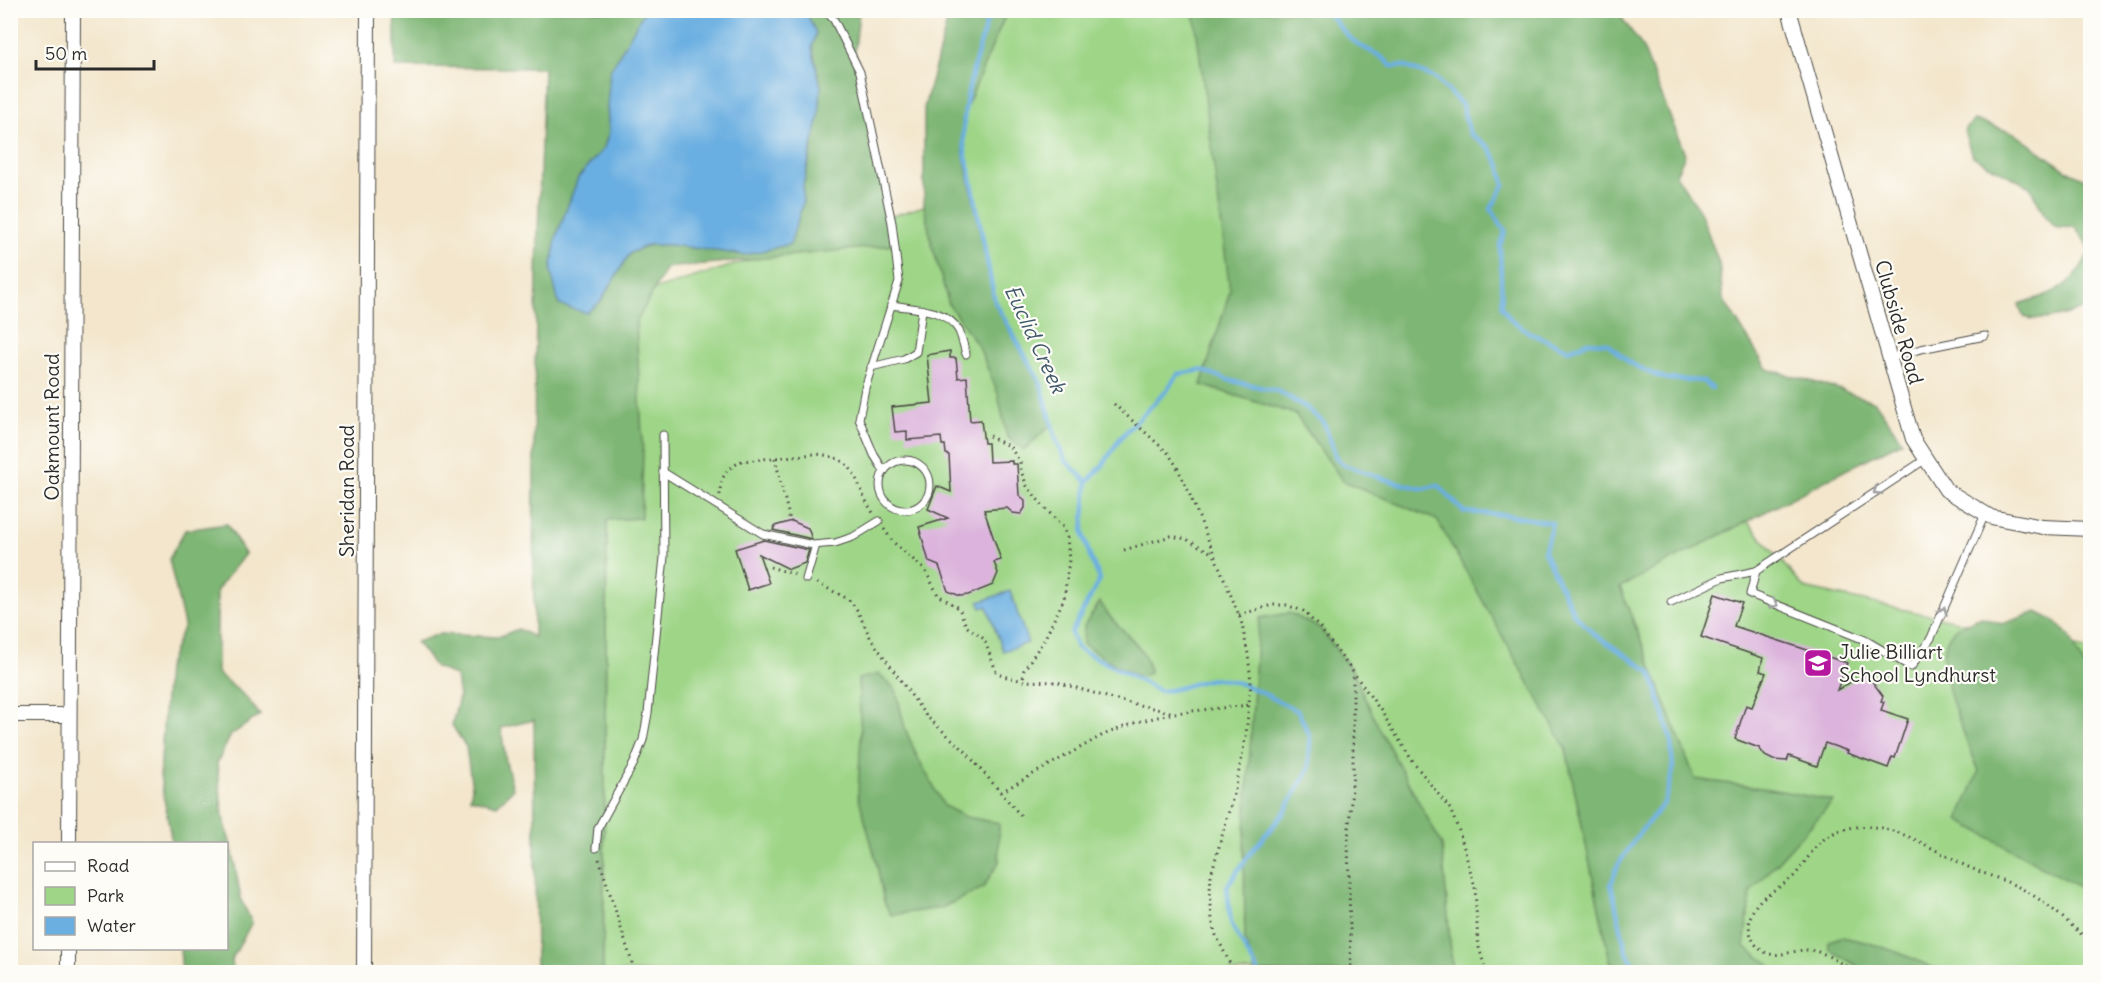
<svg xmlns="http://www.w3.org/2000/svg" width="2101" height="983" viewBox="0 0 2101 983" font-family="Delius,sans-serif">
<rect width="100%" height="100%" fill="#fdfcf7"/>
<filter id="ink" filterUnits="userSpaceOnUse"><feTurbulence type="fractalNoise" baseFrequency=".0167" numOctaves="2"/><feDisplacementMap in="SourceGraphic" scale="12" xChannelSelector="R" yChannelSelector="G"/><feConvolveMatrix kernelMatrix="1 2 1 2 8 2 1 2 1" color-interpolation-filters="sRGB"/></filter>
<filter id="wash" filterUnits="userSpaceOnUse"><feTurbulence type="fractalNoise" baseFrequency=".008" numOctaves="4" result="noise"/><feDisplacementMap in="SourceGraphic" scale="24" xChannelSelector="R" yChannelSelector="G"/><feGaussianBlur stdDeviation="1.35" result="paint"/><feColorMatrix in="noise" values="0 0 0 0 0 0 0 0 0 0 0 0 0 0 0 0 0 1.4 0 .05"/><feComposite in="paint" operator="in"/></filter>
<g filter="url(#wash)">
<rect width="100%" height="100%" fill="#f3e6cc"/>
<!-- green -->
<path fill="#9ed587" stroke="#648059" stroke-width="1.5" d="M1007,11H1316L1804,588L2090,650V972H603L607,519L640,518L627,298L924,206Z"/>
<!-- forest -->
<g fill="#7eb674" stroke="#547050" stroke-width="1.5">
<path d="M395,11H645L607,107L609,132L604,148L578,178L600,302L630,253L648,245H671L708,250L790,244L803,203V185L812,150L821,87L812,47L816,33L805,11H859L854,59L860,72L895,245L666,268L636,323L643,454L641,518L607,520L603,972H536L534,720L501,728L506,762L513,789L497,805L470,798L472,788L466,747L452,725L459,697L456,676L435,667L416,642L439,634L498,637L518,629L534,637C532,447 536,258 544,68L395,67Z"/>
<path d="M950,11H1007L965,111L963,151L995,302L1041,384L1052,424L1024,450L1007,437L998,394L979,347L949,305L932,245L924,206V108Z"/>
<path d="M1194,11H1617L1642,46L1685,154L1676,175L1700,211L1719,263L1723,299L1767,369L1835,388L1875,402L1902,441L1620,587L1695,779L1776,790L1833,801L1751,891L1744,946L1768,963L1774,972H1622L1610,961L1566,749L1437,520L1343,481L1295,414L1201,385L1230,291Z"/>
<path d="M1974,120L2014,133L2066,170L2090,181V306C2070,314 2045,323 2023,317L2019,304C2055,293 2076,286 2090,249L2075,227L2057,228L2046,218L2030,187L1972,156L1964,131Z"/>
<path d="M227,524L245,554L217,590V673L246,697L260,715L231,735L217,763L223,816L233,854L241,900L252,922L232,959L233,972H182L180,949L226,948V844L172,843L160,776L167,668L184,625L169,559L185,530Z"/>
<path d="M1100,602C1103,607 1107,613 1111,618C1125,634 1148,649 1149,672L1142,677C1121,671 1102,656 1083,644L1084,626Z"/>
<path d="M2037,612L2055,621L2070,637L2090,679V893L1958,820L1979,771C1968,742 1926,656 1953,631C1959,624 1974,621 1982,617L2002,624Z"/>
<path d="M1290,613L1320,628L1353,672L1379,728L1442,845L1452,964L1456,972H1255L1245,940L1244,845L1257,640L1260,618Z"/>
<path d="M879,674L896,690L905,728L916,754L944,806L966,817L999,823V862L983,888L941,908L891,915L884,902L876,860L858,795L861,734L858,679Z"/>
<path d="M1841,937C1878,943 1909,956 1942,972H1867L1829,949V941Z"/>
</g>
<!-- water -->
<g fill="#6bafe1" stroke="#4b6d86" stroke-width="1.5">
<path d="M645,10H805L816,33L812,48L821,87L819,117L803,185V203L790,244L745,255L671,245H648L630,253L600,302L586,313L559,305L551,271L556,238L578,178L604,148L609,132L607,107L610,71Z"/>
<path d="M1010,591L1028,643L1003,651L987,606L981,608L979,602Z"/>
</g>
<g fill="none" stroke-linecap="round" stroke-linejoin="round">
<!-- stream -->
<g stroke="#6bafe1" stroke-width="4.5">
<path d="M990,10C978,55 952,123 969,167L995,302L1041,384L1056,439L1065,460L1087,482L1103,465L1121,437L1167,390L1178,374L1201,370L1228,380L1278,391L1307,408L1324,423L1336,457L1342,464L1387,480L1423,489L1438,485L1464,512L1507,515L1552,523L1544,552L1574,614L1594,634L1651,672L1671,739L1673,771L1664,803L1637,836L1618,865L1611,884L1626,951L1638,972"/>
<path d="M1325,10C1336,21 1343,33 1355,42C1368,52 1381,53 1391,66H1404L1435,78L1462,105L1470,134L1489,147L1500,166L1504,185L1491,209L1505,231L1500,245L1502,307L1511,320L1530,333L1569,350L1588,342L1607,343L1630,363L1655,375L1668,379L1702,381L1712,388"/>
<path d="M1087,482L1083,532L1090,557L1100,579L1071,633L1077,648L1160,691C1182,691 1196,680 1215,679C1240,678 1275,700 1298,711L1310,737L1309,769L1284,813L1252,851L1227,886L1231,924L1258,972"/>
</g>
</g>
<g id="blocks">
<!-- building -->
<g fill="#dbb3dc">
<path d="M950,351V358H956L958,378L967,377L970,421L981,420L984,443H988L989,462L1012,461V464H1017L1019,495L1025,500V508L1021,514L1013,513L1007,508L984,510L1001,560L994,562L998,573L993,585L968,595L960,596L948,591L939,566L929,562L919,527L948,518L928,509L937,486L951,492L949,455L946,454L945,445H942L941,437L907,440V431L895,432L892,407L932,403L927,355Z"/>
<path d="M792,521L808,528L812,539L773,530L775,526Z"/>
<path d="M764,540L809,550L805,563L789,569L759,554L769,583L748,590L735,549Z"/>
<path d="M1715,594L1742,603L1734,626L1847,663L1837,690L1866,673L1883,696L1881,701L1884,702L1881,710L1908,719L1895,758L1892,757L1888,768L1847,753L1848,751L1825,743L1817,766L1789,756L1787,761L1773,760L1765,756L1759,748L1735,739L1746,705L1752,707L1766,673L1760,671L1763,658L1701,637Z"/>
</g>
</g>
</g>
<g filter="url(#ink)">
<use href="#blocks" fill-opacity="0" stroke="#494743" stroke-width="1.5"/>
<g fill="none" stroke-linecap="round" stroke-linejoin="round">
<!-- lane casing -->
<g stroke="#494743" stroke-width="9">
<g id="lane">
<path d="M825,10L834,20L860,72L892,223L899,281L865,388L859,419L874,455L884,471"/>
<path d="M891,305C915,309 946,308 959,331C962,338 964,347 966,354"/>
<path d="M1889,358L1921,349L1985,336"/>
<path d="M871,367L904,359L916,352L922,310"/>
<path d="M1926,459L1756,571L1750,594L1865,640L1911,667L1931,638L1985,514"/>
<circle cx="905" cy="485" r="25"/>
<path d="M663,472L763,534L813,545L835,543L853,537L879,521"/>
<path d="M806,579L816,545"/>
<path d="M1671,602L1722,578L1756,571"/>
<path d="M596,848L598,828L634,763L643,740L648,713L664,557L663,435"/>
</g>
</g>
<!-- street casing -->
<g stroke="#494743" stroke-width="16">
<g id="street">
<path d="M1789,10L1913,439L1946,490L1991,517L2043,527L2090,529"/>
<path d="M2089,10L2090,11"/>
<path d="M10,715H69"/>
<path d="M69,844L73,10"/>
<path d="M68,972V948"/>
<path d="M364,972L368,10"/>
</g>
</g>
<!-- path -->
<g stroke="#494743" stroke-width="3" stroke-dasharray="1.5 4.5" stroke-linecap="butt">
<path d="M1114,404L1168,453L1176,465L1187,488L1241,620L1248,654L1251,682L1246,735L1236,786L1211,875L1210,891L1212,920L1216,935L1234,972"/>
<path d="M989,436L1010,447L1020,462L1021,471L1027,486L1043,506L1063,527L1067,537L1069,560L1064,599L1044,640L1024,670L1023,681"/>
<path d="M775,458L790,521"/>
<path d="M720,495C720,477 726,469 742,461L815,454C861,457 852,483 874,514"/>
<path d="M884,529L893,542L925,570L938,595L959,608L966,626L984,639L996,671L1003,676L1023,681L1057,682L1113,699L1174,713L1249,705"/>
<path d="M1124,550L1171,536L1186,539L1212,553"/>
<path d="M770,567L797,575"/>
<path d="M817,583L848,599L856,608L871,639L926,716L965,751L1021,816"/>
<path d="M1239,615L1272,605H1286L1303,611L1320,628L1353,672L1381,711L1413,762L1450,809L1459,831L1475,887L1478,944L1486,972"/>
<path d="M1001,792L1103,735L1137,722L1170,714"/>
<path d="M599,859L635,972"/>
<path d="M1351,972L1348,840L1353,774V675"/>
<path d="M1856,972C1842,965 1824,950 1807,950C1789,950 1771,963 1756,945C1743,928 1750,906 1767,895C1776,888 1788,883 1796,874C1810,857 1814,842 1836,832C1881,814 1922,844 1960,863C1981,874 2005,879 2026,891C2050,905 2070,924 2090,942"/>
</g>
<!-- lane -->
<use href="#lane" stroke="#fff" stroke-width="7"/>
<!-- street -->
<use href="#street" stroke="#fff" stroke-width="14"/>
</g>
<!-- one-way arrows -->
<defs><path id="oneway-chevron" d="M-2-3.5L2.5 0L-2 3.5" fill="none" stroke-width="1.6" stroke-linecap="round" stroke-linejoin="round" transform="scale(1.5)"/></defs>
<g stroke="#a0a0a0">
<use href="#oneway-chevron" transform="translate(1877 491) rotate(147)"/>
<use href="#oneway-chevron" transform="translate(1774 604) rotate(22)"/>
<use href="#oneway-chevron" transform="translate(1943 611) rotate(-66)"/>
</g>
</g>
<!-- icons -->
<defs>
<g id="school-square" transform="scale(1.5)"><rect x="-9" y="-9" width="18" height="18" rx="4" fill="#b5179e" stroke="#fdfcf7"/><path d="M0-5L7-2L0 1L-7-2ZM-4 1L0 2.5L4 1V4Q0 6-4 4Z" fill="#fff"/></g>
</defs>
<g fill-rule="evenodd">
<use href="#school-square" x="1818" y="663"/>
</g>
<g text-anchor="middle" stroke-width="4.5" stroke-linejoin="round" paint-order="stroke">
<!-- street labels -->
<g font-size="20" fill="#2b2b2b" stroke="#fdfcf7">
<text transform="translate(1899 322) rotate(74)" y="7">Clubside Road</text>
<text transform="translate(52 427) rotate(-90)" y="7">Oakmount Road</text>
<text transform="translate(347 491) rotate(-90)" y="7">Sheridan Road</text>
</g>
<!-- poi labels -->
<g font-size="20" fill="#2b2b2b" stroke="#fdfcf7" text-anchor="start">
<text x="1839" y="659">Julie Billiart<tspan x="1839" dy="23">School Lyndhurst</tspan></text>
</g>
<!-- water labels -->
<g font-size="21" font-style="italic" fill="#41596b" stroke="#fdfcf7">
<text transform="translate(1035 339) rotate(65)" y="7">Euclid Creek</text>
</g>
</g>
<!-- margin -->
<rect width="2101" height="983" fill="none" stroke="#fdfcf7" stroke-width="36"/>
<!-- legend -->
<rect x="33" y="842" width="195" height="108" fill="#fdfcf7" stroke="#a9a8a5" stroke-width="1.5"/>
<rect x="45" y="862" width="30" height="9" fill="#ffffff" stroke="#a9a8a5" stroke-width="1.5"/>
<text x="87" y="872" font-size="18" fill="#2b2b2b">Road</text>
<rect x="45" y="887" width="30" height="18" fill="#9ed587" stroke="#a9a8a5" stroke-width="1.5"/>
<text x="87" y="902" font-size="18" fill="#2b2b2b">Park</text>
<rect x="45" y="917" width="30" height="18" fill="#6bafe1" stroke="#a9a8a5" stroke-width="1.5"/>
<text x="87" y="932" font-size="18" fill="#2b2b2b">Water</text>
<!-- scale -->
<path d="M36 60v9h118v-9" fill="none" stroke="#2b2b2b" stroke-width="3"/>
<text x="45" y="60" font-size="18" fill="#2b2b2b" stroke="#fdfcf7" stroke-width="4.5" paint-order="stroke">50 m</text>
</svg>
